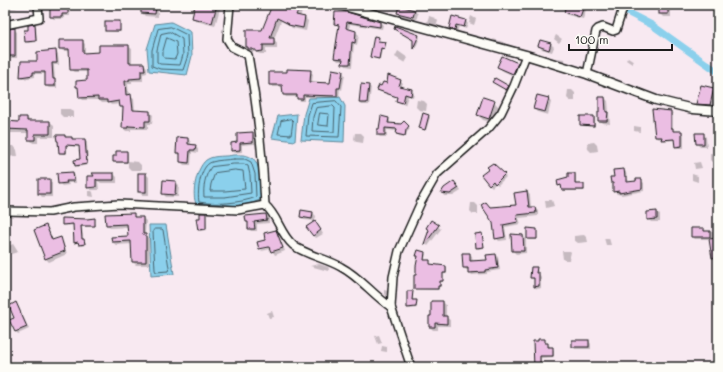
<svg xmlns="http://www.w3.org/2000/svg" width="723" height="372" viewBox="0 0 723 372" font-family="Mali,sans-serif">
<rect width="100%" height="100%" fill="#f8e9f1"/>
<filter id="ink" filterUnits="userSpaceOnUse"><feTurbulence type="fractalNoise" baseFrequency=".025" numOctaves="2"/><feDisplacementMap in="SourceGraphic" scale="8" xChannelSelector="R" yChannelSelector="G"/><feConvolveMatrix kernelMatrix="1 2 1 2 8 2 1 2 1" color-interpolation-filters="sRGB"/></filter>
<g filter="url(#ink)">
<!-- water -->
<g fill="#8bd0ec" stroke="#5f8899">
<path d="M171,22L191,32L192,56L187,75L149,71L147,49L155,24Z"/>
<path d="M340,97L345,106L344,142L301,140L304,114L309,98Z"/>
<path d="M297,114L295,141L272,138L278,116Z"/>
<path d="M233,155C240,155 246,154 252,158C261,162 262,190 260,200C241,209 217,206 197,205C190,196 197,164 208,159C215,155 226,157 233,155Z"/>
<path d="M149,225H166L174,274L151,276Z"/>
</g>
<!-- shadow -->
<g fill="#0003">
<path d="M5,5H16L17,8L7,9Z"/>
<path d="M60,5H69L70,16H64V19H54L51,17Z"/>
<path d="M143,5H153L152,7L155,8L158,11V17L145,16L142,13Z"/>
<path d="M196,5H221L215,26L196,21L193,17Z"/>
<path d="M274,5L300,6L303,9L300,17L305,18L308,21L306,31L292,28L289,25L281,21L274,39L277,43V48H266V54H260L255,52H252L247,47L263,31Z"/>
<path d="M363,5H373L375,7L374,10L366,8Z"/>
<path d="M567,5H576L583,7L586,10L583,19L568,15L565,12Z"/>
<path d="M668,6L671,9V17H663L660,14Z"/>
<path d="M415,11L418,14L416,20L401,16L398,13Z"/>
<path d="M347,13L380,22L383,25L382,29L350,24L349,30L356,32L359,35L357,45L354,44L352,67L346,66L344,63V61H338L335,58L340,27L336,24Z"/>
<path d="M429,16L435,18L438,21L436,27L430,25L427,22Z"/>
<path d="M471,16L476,19L474,25L469,23Z"/>
<path d="M453,17L466,21L468,24L466,29L459,26L457,32L452,30L450,28Z"/>
<path d="M119,22L120,23V32L107,31L106,30Z"/>
<path d="M35,25L36,26L37,42L27,43L26,41Z"/>
<path d="M14,29L17,32V58H7V60H5V30Z"/>
<path d="M395,29L419,36L420,37L415,50L414,41Z"/>
<path d="M556,35L562,39L559,43L554,39Z"/>
<path d="M379,38L380,39L379,42L386,44L385,50L382,49L380,59L371,57Z"/>
<path d="M493,39L503,42L506,45L496,43Z"/>
<path d="M82,41L85,44V54L100,53L128,46L132,49V64H144L147,67V73L143,74V81H132V84H128L129,96H130L134,99L135,111L150,112L153,115L152,124H148V129H131V131H126L123,128L124,110L121,104L111,105L109,103H102L99,100H83L80,97L79,89L77,87L88,81V72H75L71,69L70,51H63L60,48Z"/>
<path d="M541,41L551,44L554,47L552,52L542,49L539,46Z"/>
<path d="M56,51L58,54L59,65H54L55,80L57,83V88H49L46,86V74H35V77L23,79L21,76L38,62Z"/>
<path d="M398,51L408,58L405,63L395,57Z"/>
<path d="M628,57L634,61L632,64L626,60Z"/>
<path d="M558,58L564,59L565,62L559,60Z"/>
<path d="M517,64L522,69L518,78L503,71L498,67Z"/>
<path d="M310,71L313,74L312,83L331,85L343,72L345,75L342,90L340,89L339,98L305,97V101H300L298,97H286L284,95L283,87H273L270,84Z"/>
<path d="M400,80L403,83L401,87L412,90L414,93L413,97L408,96L405,105L400,103L397,100L398,98L381,92L378,90L382,87Z"/>
<path d="M362,85L369,86L371,88L369,105H362L360,103Z"/>
<path d="M713,89L718,94L714,109L702,108L698,103Z"/>
<path d="M568,90H572L575,93V101H570L567,98Z"/>
<path d="M605,98L608,101L610,124L602,123L599,120Z"/>
<path d="M548,99L551,102L548,115L537,112L534,109Z"/>
<path d="M417,100L424,101L427,104L426,111L419,110L416,107Z"/>
<path d="M494,102L499,107L493,123L483,120L478,115Z"/>
<path d="M60,109H70L73,112V117H63L60,114Z"/>
<path d="M671,112L673,114V129L674,132H682L684,134V148H678L676,147L675,140L664,141L662,138L658,139L656,137Z"/>
<path d="M428,116L430,117L426,130L422,129L420,128Z"/>
<path d="M581,117H594L595,118V127L583,126L581,125Z"/>
<path d="M27,118L31,122H50L54,125V137H38V143H33L29,139V133H5V121L20,123Z"/>
<path d="M388,118L390,120V124L401,126L404,123L410,129L407,132L406,137L399,136L397,134V131L387,130V137H380L378,135Z"/>
<path d="M634,126L640,127V132L634,131Z"/>
<path d="M252,133L255,136V144L242,145V152L235,153L232,150L238,143Z"/>
<path d="M355,133H361L364,136L363,143L357,142L354,139Z"/>
<path d="M703,134L706,137L707,147H700L697,144Z"/>
<path d="M64,136L66,138H72L74,140H85L87,142L88,165L78,167L76,165L81,159L80,147L67,146V154H62L60,153Z"/>
<path d="M188,139L191,142L190,145L195,146L198,149V153L192,152L191,165H184L181,162L180,155L177,153Z"/>
<path d="M594,142L597,145L598,151L591,152L588,149L587,143Z"/>
<path d="M5,146H14L17,150L18,156L5,157Z"/>
<path d="M126,152L128,153V161L138,162L141,165V170H131L128,167V163H115L114,161Z"/>
<path d="M710,153L718,154V162H712L710,160Z"/>
<path d="M700,162L702,168L695,169L694,163Z"/>
<path d="M499,169L506,177L498,185L496,183L492,187L489,184Z"/>
<path d="M623,170L626,172L627,178L629,181H624L625,183L641,180L644,183V191L622,195L617,194L614,191V185L612,182Z"/>
<path d="M73,173L75,176L76,183H68L69,185L62,186L59,183Z"/>
<path d="M114,174L117,177V183H101L98,181L99,190H91L93,192L94,197L88,196V191H92L88,187V177Z"/>
<path d="M146,174L149,177V195H142L139,192Z"/>
<path d="M575,174L576,175V185H583L585,191H564L562,186L559,185Z"/>
<path d="M692,174L698,176V182L692,180Z"/>
<path d="M49,180L52,183V197H42L39,194Z"/>
<path d="M176,182L179,185L178,197H166L163,194Z"/>
<path d="M454,182L461,191L453,196H444L442,193Z"/>
<path d="M527,192L530,195L531,208H535L538,211V216L519,218L521,224L505,227L507,240L499,241L496,238L494,223L486,203L491,208L517,206Z"/>
<path d="M545,200H552L554,206L546,208Z"/>
<path d="M471,203H475L478,206V214H473L470,211Z"/>
<path d="M657,212L660,215V222H651L648,219Z"/>
<path d="M313,213L316,216L315,221L304,220L301,217Z"/>
<path d="M133,214L136,218H143L146,221L145,234L149,238V265H136L133,262L132,244L116,245L112,242L129,237L128,227L110,228L107,225Z"/>
<path d="M205,214L206,216L207,230L200,231L199,230L201,219Z"/>
<path d="M266,215L269,217V223L257,224V231H251L249,229V224L247,222Z"/>
<path d="M94,219L96,226L82,227L83,240L85,241L86,245L81,246L80,243L75,242L74,225L65,226L63,225Z"/>
<path d="M431,221L441,229L428,246L425,243Z"/>
<path d="M318,225L323,234L316,238L314,236Z"/>
<path d="M46,227L49,230L53,241L60,239L63,242L67,254L49,262L46,259Z"/>
<path d="M704,229L706,232H718V260H716L713,257L711,239H695L692,237Z"/>
<path d="M536,230L537,231V240H529L528,239Z"/>
<path d="M275,231L278,234L285,251L275,255L271,249L262,251L261,250L274,247V245L260,248V249L258,243L267,241L265,234Z"/>
<path d="M482,234L484,248L478,249L477,248Z"/>
<path d="M584,235L587,238L588,242L578,243L574,240V236Z"/>
<path d="M523,236L526,239V253L516,254L513,251Z"/>
<path d="M604,238H609L611,245H606Z"/>
<path d="M13,244L18,252L11,254L6,247Z"/>
<path d="M418,251L426,254L424,261H429L430,265L446,267L447,268V274H443V282H441V287H439V290L416,289L415,288L419,257L417,255Z"/>
<path d="M562,251H570L571,252L569,260H564L563,259Z"/>
<path d="M470,254L472,256L473,262L488,261L496,255L498,257L500,270L487,272V274L472,275L469,272V270H466L464,267Z"/>
<path d="M319,264L328,267L329,269L328,271L310,266Z"/>
<path d="M536,268L541,277V288L537,289L535,286V280L531,278Z"/>
<path d="M384,290L388,291V296L384,294Z"/>
<path d="M412,292L413,293V301L417,302V308L409,309L408,308Z"/>
<path d="M443,302L446,305V317L450,320V326H438V330H433L430,327Z"/>
<path d="M16,304L18,306L29,329L18,334L15,331Z"/>
<path d="M272,311L274,317L269,318L267,313Z"/>
<path d="M379,335L382,343L378,344L375,336Z"/>
<path d="M544,340L546,344L550,346V348H552L554,350V357L541,358V367H535Z"/>
<path d="M573,341H589L591,344V349H575L573,346Z"/>
<path d="M382,346L387,347V352L381,351Z"/>
<path d="M589,363H594L597,367H589Z"/>
<path d="M456,365L458,367H444Z"/>
</g>
<g fill="none" stroke-linecap="round" stroke-linejoin="round">
<!-- shore -->
<g stroke="#48646f" stroke-width="1">
<path d="M171,27L187,35L188,55L183,70L160,69L152,66V50L158,29Z"/>
<path d="M170,32L182,39L183,55L180,65L160,64L157,62V50L161,34Z"/>
<path d="M167,38L176,42L177,54L175,59L164,58L163,57V51Z"/>
<path d="M336,101L341,107L339,137L306,136L308,115L312,103Z"/>
<path d="M333,106L335,108L334,132L312,131L313,117L316,108Z"/>
<path d="M320,113L329,114L328,126L318,125Z"/>
<path d="M291,119L293,121L291,135L278,134L281,121Z"/>
<path d="M234,159H245L251,162L255,174L256,197C243,203 213,205 199,202C197,192 200,165 212,162C218,160 227,160 234,159Z"/>
<path d="M234,164H244L248,166L250,175L251,193L225,197H204C203,187 205,175 211,167Z"/>
<path d="M235,170L243,171L245,189L225,191H210L211,184L215,173Z"/>
<path d="M155,229H162L163,230L169,268L168,271L156,272L155,270L153,231Z"/>
</g>
<!-- canal -->
<path stroke="#8bd0ec" stroke-width="7" d="M613,5L652,25L718,72"/>
</g>
<!-- building -->
<g fill="#ebbee3" stroke="#1c1c1c">
<path d="M50,5H68V14H62V17H50Z"/>
<path d="M141,5L156,7L155,14L141,13Z"/>
<path d="M195,5H217L212,23L192,18Z"/>
<path d="M272,5H301L296,15L305,17L303,28L288,25L289,24L277,18L270,38H274V45H263V51L256,52V50H253V49H248V47H246V30H262Z"/>
<path d="M566,5L584,6L580,17L564,12Z"/>
<rect x="659" y="5" width="9" height="9"/>
<path d="M399,6L415,10L413,17L397,13Z"/>
<path d="M335,12H347L380,22V27L347,22L346,28L356,31L355,43L352,42L350,64H342L343,59L334,58L339,25L334,24Z"/>
<path d="M452,16L466,20L464,27L456,25L455,30L449,28Z"/>
<rect x="105" y="21" width="15" height="10"/>
<path d="M35,24L36,41L25,42L24,30H28V25Z"/>
<path d="M395,26L419,35L413,49V40L394,29Z"/>
<path d="M15,28V56H5V33H8V29Z"/>
<path d="M374,36L379,37L378,41L386,42L384,49L381,48L379,59L370,57Z"/>
<path d="M59,40H83V53L99,52V45H129V63H144L145,71H141V78L129,79V81H125L126,95L131,94L133,110L150,111V121H145V127L128,126V128H122L123,107H120L119,101L107,103V100H98V97L79,98L78,87H76V81L87,80V70H70L69,49H59Z"/>
<path d="M540,40L551,43L549,50L538,46Z"/>
<path d="M56,50L57,63H52L53,79H55V86H45V72H33V75L20,77L21,61H37V52Z"/>
<path d="M502,56L518,63L513,74L497,67Z"/>
<path d="M287,69L311,70L310,82L330,83L332,69L343,71L340,88H337V96L303,95V99H297V95H283L282,85H269V72H287Z"/>
<path d="M388,75L401,80L399,86L412,89L411,96L405,94L403,103L396,101L397,97L377,90L379,85L381,86L383,82L387,83Z"/>
<path d="M495,78L509,86L506,90L492,82Z"/>
<path d="M361,84L369,85L367,103H359Z"/>
<path d="M701,85L714,88L710,105L696,104Z"/>
<path d="M537,95L549,98L545,112L533,109Z"/>
<path d="M483,97L495,101L489,119L477,115Z"/>
<path d="M599,97H605L606,112H608L607,121H598V112H599Z"/>
<path d="M652,109L671,111V128H673V131H682V146L675,147L674,139L661,140L662,137H655Z"/>
<path d="M423,113L429,115L425,130L419,128Z"/>
<path d="M381,116L389,118L388,123L401,124L404,121L409,126L406,130L405,136L396,134L397,129L385,128V135H377V129H379Z"/>
<path d="M580,116H594V126L580,125Z"/>
<path d="M19,117H27V121H50V134H35V140H28V130L5,129V121L19,122Z"/>
<path d="M253,132V142L240,143V150L231,151V143L237,142V133Z"/>
<path d="M695,133H704V144H696Z"/>
<path d="M56,135H65V137H72V139H85L87,164L75,166L74,160L80,159L79,146L66,145V153H59L58,141H57Z"/>
<path d="M177,137L188,138V144L196,145L195,150H190L189,163L180,162V153H176Z"/>
<path d="M116,151H127V162H113V156H116Z"/>
<path d="M493,163L505,174L495,184L493,181L489,185L481,175L489,169L487,167Z"/>
<path d="M624,169L625,177H627V182L636,181V179H642V189L619,193V191L613,192V183H611L610,177H614L613,170Z"/>
<path d="M73,172L74,181H66L67,183L58,184L57,173Z"/>
<path d="M92,173H114V180H97L96,179V187L87,188V176H94Z"/>
<rect x="138" y="173" width="8" height="19"/>
<path d="M568,173H575V184H584V190H562L561,185L558,186L557,180L568,177Z"/>
<rect x="38" y="179" width="12" height="15"/>
<path d="M163,180L176,181L175,195L162,194Z"/>
<path d="M454,181L459,188L450,194L441,193L444,188Z"/>
<path d="M527,191L529,207H535L536,213L517,215L518,222L503,225L505,237L495,239L493,223L481,205L486,202L490,207L516,205L514,193Z"/>
<path d="M301,210L313,212L312,219L300,217Z"/>
<path d="M657,211V219L647,220V212Z"/>
<path d="M134,213V217H143V234H146V262H132L131,241L112,242L111,237L128,236L127,224L106,225L105,214Z"/>
<path d="M200,213H206V229L198,230L196,218H200Z"/>
<path d="M266,214L267,220L254,222L255,229H248V222H246L245,216Z"/>
<path d="M62,218L87,219L95,218V226H81L82,239H84L85,244L79,245L78,242L74,243L73,224L62,225Z"/>
<path d="M431,220L439,225L425,244H424L429,230L426,228Z"/>
<path d="M315,221L321,230L313,236L306,227Z"/>
<path d="M46,225L52,240L61,237L65,251L45,259L34,230Z"/>
<path d="M527,228L537,229V239H527Z"/>
<path d="M691,228H704V231H710V237H691Z"/>
<path d="M276,230L283,248L271,252L269,247L259,249L257,242L265,240L264,233Z"/>
<path d="M482,233L484,247L476,248L475,234Z"/>
<path d="M511,234L523,235L524,251H512Z"/>
<path d="M717,238L718,257L712,258L709,239Z"/>
<path d="M418,250L425,252L424,260H430V264L446,266V273H443V281H440V286H438V289H414V275H416V266L418,256H416Z"/>
<path d="M462,253H470V261L487,260L486,255L496,254L498,268L485,270V272L468,273V268H463Z"/>
<path d="M531,267H537L536,273H539V286L534,287V278H530Z"/>
<path d="M407,291H413L412,300H417L416,307L407,308Z"/>
<path d="M431,301H443V316H447V324L435,323V327H429V316H431Z"/>
<path d="M16,302L27,327L15,332L9,320L14,318L9,306Z"/>
<path d="M538,339H545V343H548V347H553V356H540V367H534L533,341H538Z"/>
<rect x="572" y="340" width="17" height="7"/>
</g>
<g fill="none" stroke-linecap="round" stroke-linejoin="round">
<!-- minor casing -->
<g stroke="#1c1c1c" stroke-width="10">
<g id="minor">
<path d="M230,5L227,39L232,47L248,55C257,105 263,154 265,205"/>
<path d="M5,25L39,18L38,5"/>
<path d="M587,74L596,31L598,29L603,27L613,31L616,30L624,5"/>
<path d="M5,211L50,212L74,207L119,204L238,210L265,205C278,216 280,234 293,245C303,254 328,259 341,267C360,277 373,295 391,307"/>
<path d="M411,367L391,307L393,277L399,251L421,202L437,174L488,129L501,113L514,86L526,55"/>
</g>
</g>
<!-- major casing -->
<g stroke="#1c1c1c" stroke-width="11">
<path id="major" d="M340,5L526,55L587,74L656,100L693,109L718,111"/>
</g>
<!-- minor -->
<use href="#minor" stroke="#fdfcf7" stroke-width="7"/>
<!-- major -->
<use href="#major" stroke="#fdfcf7" stroke-width="8"/>
</g>
</g>
<!-- margin -->
<rect width="723" height="372" fill="none" stroke="#fdfcf7" stroke-width="20"/>
<rect x="10" y="10" width="703" height="352" fill="none" stroke="#1c1c1c" stroke-width="1.5" filter="url(#ink)"/>
<!-- scale -->
<path d="M569 44v6h103v-6" fill="none" stroke="#1c1c1c" stroke-width="2"/>
<text x="575" y="44" font-size="12" fill="#1c1c1c" stroke="#fdfcf7" stroke-width="3" paint-order="stroke">100 m</text>
</svg>
